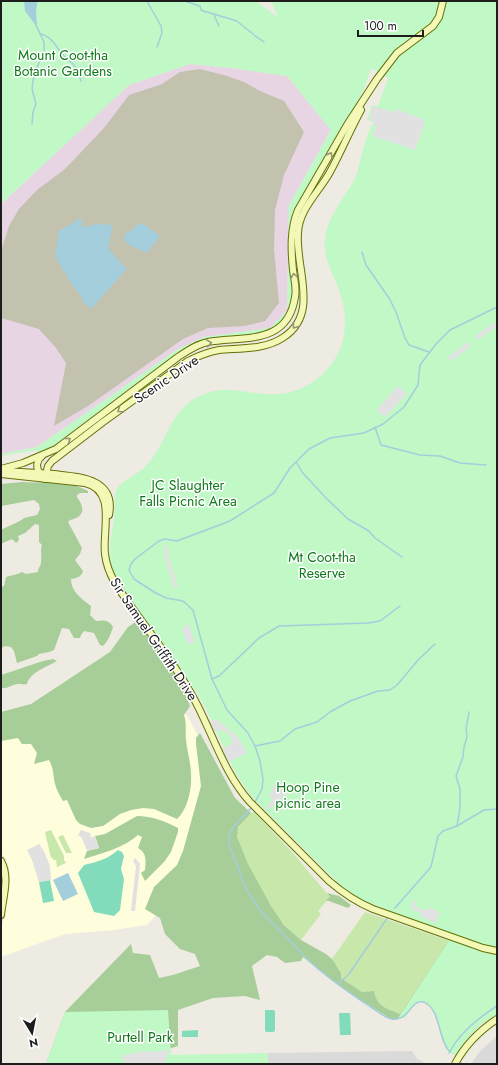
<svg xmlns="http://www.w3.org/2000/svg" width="498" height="1065" viewBox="0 0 498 1065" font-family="Jost,sans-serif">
<rect width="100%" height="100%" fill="#eeebe3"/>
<!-- residential -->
<g fill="#dbdada">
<path d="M497,1036V1064H471L480,1051Z"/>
<path d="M412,1051L416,1058L427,1064H268V1053Z"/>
</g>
<!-- industrial -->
<path fill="#e7d5e3" d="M190,64L232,68L287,76L331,130L289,205L287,311L270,328L204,337L178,349L37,447L1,454V204L129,85Z"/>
<!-- education -->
<path fill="#fefedc" d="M136,625L238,807L160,911L147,925L114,930L65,934L1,957V934L10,881L9,868L5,857L1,854V717L18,715L115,653Z"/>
<!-- construction -->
<path fill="#c2c2af" d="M200,69L227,76L244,82L260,91L284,101L304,132L284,175L275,210L274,250L279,303L265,321L245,326L208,328L183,339L88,406L54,426L66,363L56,348L39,329L1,318V250L2,248L9,226L19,209L37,190L65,169L104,128L129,95L162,84L180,72Z"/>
<!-- grass -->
<g fill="#c7e8aa">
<path d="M254,812L292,852L330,897L318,911L321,914L301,940C295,934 288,929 283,923C272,909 237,852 237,836C236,826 244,820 251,813Z"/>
<path d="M51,830L64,856V860L66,863L57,867L56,860H53V858H51L45,832Z"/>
<path d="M63,835L72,853H66L58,837Z"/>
<path d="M365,912L450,941L400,1014C386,1008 377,1007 374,991L362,992L341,978V973L332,959Z"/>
</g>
<!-- forest -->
<g fill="#a7cd99">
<path d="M22,482C48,484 64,479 88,491V493H80L77,495V497C85,508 85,517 70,520L68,522L82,548L80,554L75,560L83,571C81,577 77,578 71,579C71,592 82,599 91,606L90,615L96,621C104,620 109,620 113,627C111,634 108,641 103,646L100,645L94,633L84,631L81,635L80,638H74L69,629L62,628L54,650L49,652L39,654L37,656L17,663L14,651L11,647L4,646L1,649V587L4,586L6,577C12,575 17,575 22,572L26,574L38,572C38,567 41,567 41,562C42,556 40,551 42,545L39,542V525L35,524L25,533L18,536L19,540L16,543L12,539L1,544V530C8,526 20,522 24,518L37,515L40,509L39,504L34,500L1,506V484Z"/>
<path d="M223,520L497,1014C479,1023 466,1039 455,1055C451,1053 448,1051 446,1048C440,1038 435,994 417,1002C411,1005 409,1012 405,1017L393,1020L386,1016L345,990L303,957L301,961L285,963L277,957L267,955L252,966L260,1000L245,996L213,998L178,1010V1046L163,1051L46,1064L65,1012L131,944L133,953L150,955L159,978L173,975L200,966L195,954L180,949L165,934L160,918L145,909L154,887L177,865L183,851L201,786L196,744V738L200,733L235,798L251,813L238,827L237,837L248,864L271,906L284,925L301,940L326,954L332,959L341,973V978L362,992L374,991C377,1007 386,1008 400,1014L452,936Z"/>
<path d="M137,621L141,624C158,650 180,677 190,706L184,715C187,724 185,731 186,740C187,751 191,763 191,774C192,788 188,809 177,819L154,809L143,808L131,810L120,814L103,826L91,828L80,824L76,820L67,800L63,801C59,794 55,787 54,779C53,771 53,768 49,760L34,764L37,753L31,744H22L18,738L1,741V712L31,704L110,652L128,627Z"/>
<path d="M53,659L57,661C47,667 30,672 27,684C24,685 21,684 17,684C11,685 8,689 1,688V675L43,661Z"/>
<path d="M137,816C152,816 165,821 178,828V832L171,852L164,862L145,881L141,873L145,870C146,861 147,853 138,848L142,837L138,835C123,848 103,853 84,859L87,851L99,848L95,836L105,834Z"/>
<path d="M327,893L339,896L351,905L348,908L326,900L330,897Z"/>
</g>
<!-- park -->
<g fill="#c0f8c6">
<path d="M1,1H256L278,18L271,1H497V1014C479,1023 466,1039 455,1055C451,1053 448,1051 446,1048C440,1038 435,994 417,1002C411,1005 409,1012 405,1017L398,1018L452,936L360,899L344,889L252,797C229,769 219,732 201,700C195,688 186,678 179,667C167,650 156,632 143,616C133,602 119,590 113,573C105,551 114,530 115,508C115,503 114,498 115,494C119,481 135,476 144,468C148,464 152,459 155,454C169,434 174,407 200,396C223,385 241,392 265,394C291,397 318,384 333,362C350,337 347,308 336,282C330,268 323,255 325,240C327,214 348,196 357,173C360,163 362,152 365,143C367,136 370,129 373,122L367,120L372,105L378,106L388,78L371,68L363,92L292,219L293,300L285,319L278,326L264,333L249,336L208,339L53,447L40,453L36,450L1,456V454L37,447L178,349L204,337L270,328L287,311L289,205L331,130L287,76L232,68L190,64L129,85L1,204Z"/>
<path d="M168,1010L171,1055L268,1053V1064H46L65,1012Z"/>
</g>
<!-- pitch -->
<g fill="#82dcbb">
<path d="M118,850L122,852L124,856L121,869L124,879L120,910L114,916L94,912L78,873L84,865C97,862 108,859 118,850Z"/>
<path d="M50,880L54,901L43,903L39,882Z"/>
<path d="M265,1010H273L275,1011V1030L274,1032H266L265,1030Z"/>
<path d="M339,1013H350L351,1035H340Z"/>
<path d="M198,1030V1037H182V1031Z"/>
</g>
<!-- parking -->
<g fill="#e1e1e1">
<path d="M373,106L394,112L396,109L423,119L425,123L415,150L372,136L376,126L373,125L374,122L369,120Z"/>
<path d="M494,323L497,326L478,340L475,336Z"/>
<path d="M468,342L471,346L451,361L448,357Z"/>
<path d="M398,386L407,394L385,417L376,410Z"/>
<path d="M167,545L169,558L178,586L174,588L165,558L164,546Z"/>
<path d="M188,623L195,642L187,644L184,633L183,631H181Z"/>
<path d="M216,719L238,737L247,753L227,762L220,748L227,747L230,745L233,740L227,732L218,730L213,732L208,722Z"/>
<path d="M278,781L290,790L281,800L268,809L266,808L273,798L269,797L273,787Z"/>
<path d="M81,830L90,833L91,838L95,836L99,848L87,851L82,838L78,835Z"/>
<path d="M39,844L44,851L50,866L51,880L39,882L32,860L27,850Z"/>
<path d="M135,858L138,861L140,864L135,911H131L136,866L133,861Z"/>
<path d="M415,900L417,901L415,904L416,907L425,910L431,908L440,913L435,923L420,916V912L414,911L410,905Z"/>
<path d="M168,1050L170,1051L167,1054L165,1064H125L122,1056L138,1052L163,1051Z"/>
</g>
<!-- water -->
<g fill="#a4cedb">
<path d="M24,1H38L36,10L37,27L25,11Z"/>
<path d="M80,217L79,220H82L83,222L81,227L99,224L113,225L108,248L126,268L125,271L92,308H90L83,302L82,298L71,283L55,256L59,231L65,227L71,225Z"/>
<path d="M139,223L143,224L159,235V237L148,252C143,252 126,245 124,239C124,237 125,235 126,233L132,230Z"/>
<path d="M68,873L78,894L63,901L53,880Z"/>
</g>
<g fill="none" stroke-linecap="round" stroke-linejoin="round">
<!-- stream -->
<g stroke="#a4cedb" stroke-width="1.5">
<path d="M147,1L161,26L162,33L157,47"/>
<path d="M184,1L200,6L201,10L206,12"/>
<path d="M207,12L237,21"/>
<path d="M214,15L219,26"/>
<path d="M238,22L253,34"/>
<path d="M40,34C52,36 56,47 63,55C71,63 74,62 79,74"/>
<path d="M254,35L264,42"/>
<path d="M79,75L81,81"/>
<path d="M32,124L33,112L36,104L32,89L33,81L36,69L41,59L44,50V42L36,25"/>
<path d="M362,252L366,265L389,298L396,312L405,338L409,345L429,352"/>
<path d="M375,427L381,445L420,455L440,456L460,463L486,465"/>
<path d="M297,463L302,472L326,498L348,519L369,531L375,538L402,557"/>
<path d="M212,679L219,676L259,638L279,626L368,623L380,621L400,606"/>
<path d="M255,746L280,741L295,729L317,722L330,712L350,701L378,691L390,690L397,685L419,659L435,644"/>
<path d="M254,804L262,789L263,779L260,761L255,746L248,733L227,710L212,679L193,610L183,601L166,598L154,592L134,579L129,570L131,564L135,559L159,541L165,539L177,541L230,521L274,493L290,468L309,449L330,438L364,433L383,424L404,407L418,385L420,365L436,344L450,330L497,307"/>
<path d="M252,807C246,815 231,826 229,835C228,846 233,855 237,864C240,873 242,882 247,890C255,907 270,920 283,934C292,942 300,952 308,960C326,977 348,992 369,1006C376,1010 384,1018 392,1019C410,1022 412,994 427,1004C441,1013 438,1040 450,1052"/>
<path d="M457,826L460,808V789L456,776L463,757L464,747L467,737L466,729L469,712"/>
<path d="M395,908L431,867L438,836L443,831L457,826L484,810L497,809"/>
<path d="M338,984L349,974L388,917"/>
<path d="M449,1053C460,1032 478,1018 497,1006"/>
</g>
<!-- secondary casing -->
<g stroke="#647107" stroke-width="8">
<g id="secondary">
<path d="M1,469L23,463L56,449L178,357C187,351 197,344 208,342C242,336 288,346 295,297C297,288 294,279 293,270C291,250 290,229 298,210L347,125L377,79L397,53L433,26L439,17L443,1"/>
<path d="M4,471C21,472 37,473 54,474C79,477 116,478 109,515"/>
<path d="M1,474L85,483C117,490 102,531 105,554C106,564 110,574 115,583C140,622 171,656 193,697C212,731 223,772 250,802L329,881C343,893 356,902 373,909L483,948L497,951"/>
<path d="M40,474C36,468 36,461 42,456"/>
<path d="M45,479L48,466L52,461L103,422L188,361C198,356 208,352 219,350C241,348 265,350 284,337C320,313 295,268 298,233C299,209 319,192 330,172C341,152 350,130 361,110"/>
<path d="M1,861C10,877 3,897 1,915"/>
<path d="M455,1064C465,1045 479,1031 497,1019"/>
</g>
</g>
<!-- secondary -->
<use href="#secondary" stroke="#f3f8b7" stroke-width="6"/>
</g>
<!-- one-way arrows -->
<defs><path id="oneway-chevron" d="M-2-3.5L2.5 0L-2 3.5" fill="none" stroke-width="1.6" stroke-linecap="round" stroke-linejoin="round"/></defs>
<g stroke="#939572">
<use href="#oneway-chevron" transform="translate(330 155) rotate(-61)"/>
<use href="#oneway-chevron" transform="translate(294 276) rotate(-98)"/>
<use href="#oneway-chevron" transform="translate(295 326) rotate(127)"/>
<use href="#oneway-chevron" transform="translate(209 343) rotate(-9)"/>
<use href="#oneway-chevron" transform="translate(120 410) rotate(145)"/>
<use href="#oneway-chevron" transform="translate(68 440) rotate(-36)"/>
</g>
<g text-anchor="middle" stroke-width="3" stroke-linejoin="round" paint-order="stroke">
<!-- park labels -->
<g font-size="14" fill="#0e7919" stroke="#fff">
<text x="63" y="60">Mount Coot-tha<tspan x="63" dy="16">Botanic Gardens</tspan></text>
<text x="188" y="490">JC Slaughter<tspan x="188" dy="16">Falls Picnic Area</tspan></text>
<text x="322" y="562">Mt Coot-tha<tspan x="322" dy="16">Reserve</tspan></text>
<text x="308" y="792">Hoop Pine<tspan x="308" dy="16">picnic area</tspan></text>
<text x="140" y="1042">Purtell Park</text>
</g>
<!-- street labels -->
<g font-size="14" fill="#1d1d1d" stroke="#fff">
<text transform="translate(166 379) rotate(-34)" y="5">Scenic Drive</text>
<text transform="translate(154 639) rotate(56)" y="5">Sir Samuel Griffith Drive</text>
</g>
</g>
<!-- border -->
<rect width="498" height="1065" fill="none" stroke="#1d1d1d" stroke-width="4"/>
<!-- north arrow -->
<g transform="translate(32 1033) rotate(170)" stroke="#ffffff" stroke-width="3" paint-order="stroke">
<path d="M0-3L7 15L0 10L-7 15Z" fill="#1d1d1d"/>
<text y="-6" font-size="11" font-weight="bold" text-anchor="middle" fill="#1d1d1d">N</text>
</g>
<!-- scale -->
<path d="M358 30v6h65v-6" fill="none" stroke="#1d1d1d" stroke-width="2"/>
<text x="364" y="30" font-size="12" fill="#1d1d1d" stroke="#ffffff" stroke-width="3" paint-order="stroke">100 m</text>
</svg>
